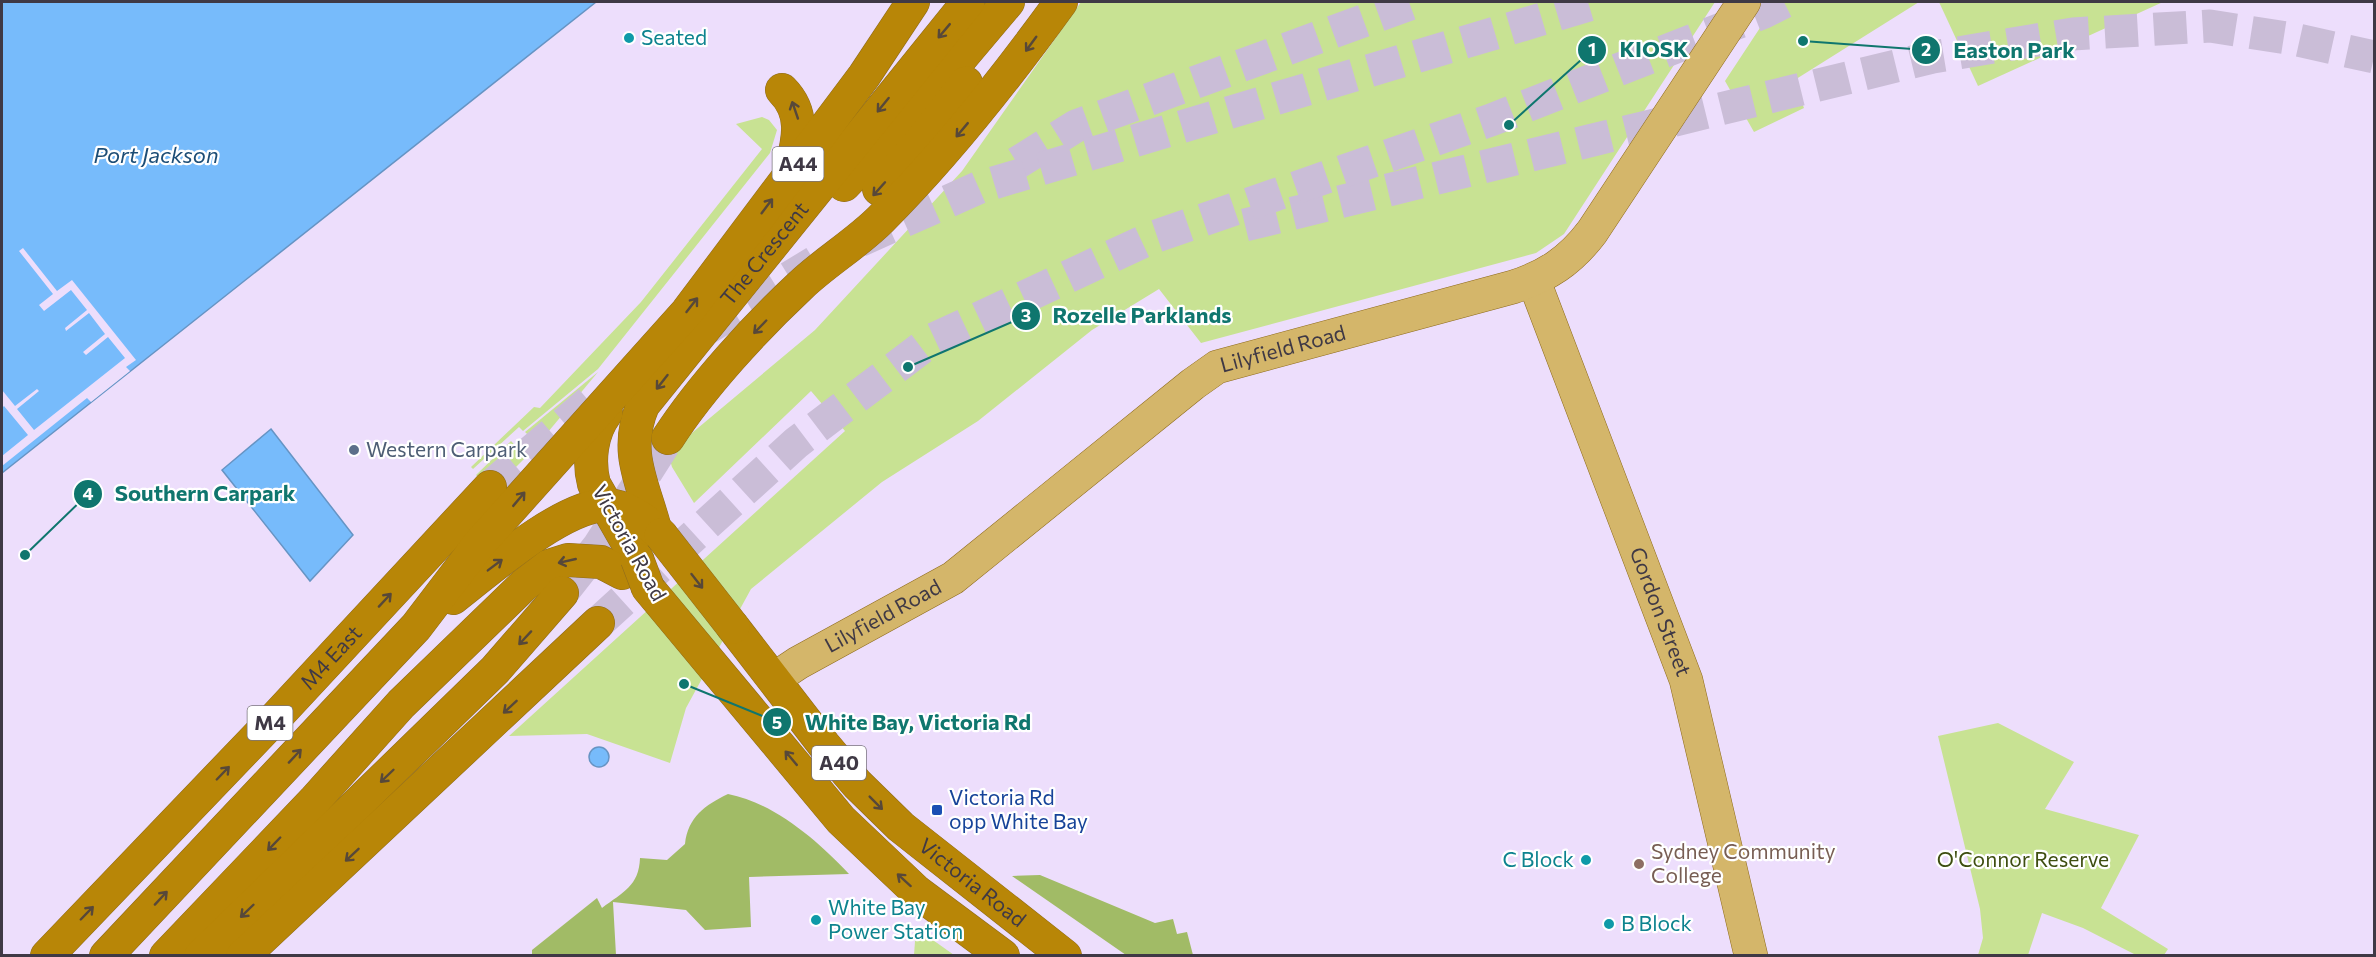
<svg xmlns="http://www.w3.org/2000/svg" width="2376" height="957" viewBox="0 0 2376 957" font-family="Commissioner,sans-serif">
<rect width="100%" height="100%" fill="#eddefc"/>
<!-- green -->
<g fill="#c8e293">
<path d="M1081,2H1715L1564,234L1536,253L1201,343L1159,289L1092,330L978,421L882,482L751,589L686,708L670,763L587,734L509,736L845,431L811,391L694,503L672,467L668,453L815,330L962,171Z"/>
<path d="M1777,2H1919L1793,81L1804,108L1754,132L1725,81Z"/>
<path d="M1939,2H2163L1978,86Z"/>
<path d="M762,117L769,120L777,130L770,153L598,369L523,431L519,427L473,469L471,467L534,407L540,408L641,302L762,149L736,124Z"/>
<path d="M598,372L538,444L525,432Z"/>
<path d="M511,441L526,457L500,483L496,495L476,475Z"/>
<path d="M1998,723L2074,762L2045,809L2139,835L2101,908L2168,949L2164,955H2136L2083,928L2042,913L2028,955H1978L1983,938L1980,909L1938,736Z"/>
<path d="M916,928L954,955H914Z"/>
</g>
<!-- forest -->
<g fill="#a1bb66">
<path d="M728,794C774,803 817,840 849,874L749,877L751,927L705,930L686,910L613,902L616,955H532V950L597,898L602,908C623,892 639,886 640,858L667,860L685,844C688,817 705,805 728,794Z"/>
<path d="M1040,875L1155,923L1173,919L1177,934L1187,932L1193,955H1126L1012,876Z"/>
</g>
<!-- water -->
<g fill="#77bbfb" stroke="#6694c4" stroke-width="1.5">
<path d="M2,2H596L2,473Z"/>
<path d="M271,429L353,535L310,581L222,470Z"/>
<circle cx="599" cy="757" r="10"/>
</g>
<!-- pier -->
<path fill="#eddefc" d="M23,248L57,291L72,280L136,360L126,367L130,371L91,402L87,398L2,466V456L28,435L4,406L2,408V390L15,406L37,389L39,391L17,409L34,430L125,358L108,337L86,355L83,352L105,334L89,313L66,331L65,328L87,310L71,290L44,311L39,305L53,294L19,251Z"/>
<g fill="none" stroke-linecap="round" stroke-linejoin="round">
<!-- highway-tunnel -->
<g stroke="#cabdd7" stroke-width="33" stroke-dasharray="33 16" stroke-linecap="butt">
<path d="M1017,163L1076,126L1415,2"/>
<path d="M1245,225L1933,57L2073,34L2210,26L2293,39L2374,57"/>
<path d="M859,241L980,187L1599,2"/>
<path d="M706,329L815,262"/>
<path d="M490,487L600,393"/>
<path d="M562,593L599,546L668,438"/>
<path d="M598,623L796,443L932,340L1151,238L1491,120L1762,13L1784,2"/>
</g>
<!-- major casing -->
<g stroke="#8e6b1d" stroke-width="34">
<g id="major">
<path id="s1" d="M1534,281L1686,680L1751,956"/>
<path id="s2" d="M774,679L798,663L953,578L1193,384L1217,367L1513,287C1547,276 1570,261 1592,232L1744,2"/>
</g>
</g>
<!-- highway casing -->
<g stroke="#8e6b1d" stroke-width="34">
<g id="highway">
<path d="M782,90C806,114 798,141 791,170"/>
<path d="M844,185L927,98L1008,2"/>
<path d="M879,189L918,145L966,83"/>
<path d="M606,413C591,433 588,461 594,484L637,559"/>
<path d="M668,438C701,387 755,328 800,286C825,262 856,244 881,219C948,152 1006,78 1061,2"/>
<path id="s3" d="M655,529C643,483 623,452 643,405L968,2"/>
<path d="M648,588L841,820L917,892L1003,956"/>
<path d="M453,598C489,570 561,507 605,505C624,504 649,522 661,535"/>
<path id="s4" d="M733,627L824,745L857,784L901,827L1065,956"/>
<path id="s5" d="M47,956L278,715L490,487"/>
<path d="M106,956L416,627L480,543L687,312L864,76L913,2"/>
<path d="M166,956L314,801L401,704L524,585L549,566L568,560L601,562L622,573"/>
<path d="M201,956L495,670L562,593"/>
<path d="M243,956L598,623"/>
</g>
</g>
<!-- major -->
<use href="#major" stroke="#d4b66a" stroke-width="33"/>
<!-- highway -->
<use href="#highway" stroke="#b88607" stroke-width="33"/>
<!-- highway-bridge casing -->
<g stroke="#8e6b1d" stroke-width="34" stroke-linecap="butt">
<g id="highway-bridge">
<path d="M661,535L733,627"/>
<path d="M637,559L648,588"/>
</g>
</g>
<!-- highway-bridge -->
<use href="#highway-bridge" stroke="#b88607" stroke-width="33"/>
</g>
<!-- one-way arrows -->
<defs><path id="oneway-shaft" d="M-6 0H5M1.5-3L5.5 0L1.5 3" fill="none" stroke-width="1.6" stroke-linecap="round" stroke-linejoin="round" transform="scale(1.5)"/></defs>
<g stroke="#574839">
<use href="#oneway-shaft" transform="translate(944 31) rotate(130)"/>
<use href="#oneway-shaft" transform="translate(1031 44) rotate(126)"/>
<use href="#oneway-shaft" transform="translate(883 105) rotate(129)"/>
<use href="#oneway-shaft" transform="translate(795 110) rotate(-109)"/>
<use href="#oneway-shaft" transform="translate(962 130) rotate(130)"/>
<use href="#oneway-shaft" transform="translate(879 189) rotate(132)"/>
<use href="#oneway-shaft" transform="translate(767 206) rotate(-53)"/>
<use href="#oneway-shaft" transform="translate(692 305) rotate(-52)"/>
<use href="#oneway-shaft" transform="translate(760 327) rotate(134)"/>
<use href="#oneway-shaft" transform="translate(662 382) rotate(128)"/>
<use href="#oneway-shaft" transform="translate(519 499) rotate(-50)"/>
<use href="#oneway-shaft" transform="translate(567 561) rotate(167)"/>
<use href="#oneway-shaft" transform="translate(495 565) rotate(-37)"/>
<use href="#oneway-shaft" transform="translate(697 581) rotate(52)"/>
<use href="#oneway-shaft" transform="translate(385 600) rotate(-47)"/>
<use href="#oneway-shaft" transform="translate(525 638) rotate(133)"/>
<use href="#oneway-shaft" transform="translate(510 707) rotate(137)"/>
<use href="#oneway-shaft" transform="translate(295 756) rotate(-47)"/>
<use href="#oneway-shaft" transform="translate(791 758) rotate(-130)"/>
<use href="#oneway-shaft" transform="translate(223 773) rotate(-46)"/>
<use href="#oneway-shaft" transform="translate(387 776) rotate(136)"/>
<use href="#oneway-shaft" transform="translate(876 803) rotate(45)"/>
<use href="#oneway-shaft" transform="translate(274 844) rotate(134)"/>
<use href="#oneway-shaft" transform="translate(352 855) rotate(137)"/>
<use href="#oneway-shaft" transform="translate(904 880) rotate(-138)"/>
<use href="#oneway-shaft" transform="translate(161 898) rotate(-47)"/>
<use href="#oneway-shaft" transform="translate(247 911) rotate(136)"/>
<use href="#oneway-shaft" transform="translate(87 913) rotate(-46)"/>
</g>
<!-- markers -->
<g fill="#0f9aa8" stroke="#fff" stroke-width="2">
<circle cx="629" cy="38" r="6"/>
<circle cx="1586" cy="860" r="6"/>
<circle cx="816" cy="920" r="6"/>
<circle cx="1609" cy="924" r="6"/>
</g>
<circle fill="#5c6f8a" stroke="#fff" stroke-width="2" cx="354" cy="450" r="6"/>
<rect fill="#1a4fb4" stroke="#fff" stroke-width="2" x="931" y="804" width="12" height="12" rx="3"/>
<circle fill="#8d6e63" stroke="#fff" stroke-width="2" cx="1639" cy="864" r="6"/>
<g text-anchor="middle" stroke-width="4.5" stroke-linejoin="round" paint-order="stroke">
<!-- shield labels -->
<g fill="#fff" stroke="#79747d" stroke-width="1.5">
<rect x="772.5" y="147" width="51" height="34" rx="4.5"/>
<rect x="247.5" y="706" width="45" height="34" rx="4.5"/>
<rect x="812" y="746" width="54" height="34" rx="4.5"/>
</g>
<g font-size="20" font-weight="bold" fill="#3f3945">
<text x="798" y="171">A44</text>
<text x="270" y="730">M4</text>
<text x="839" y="770">A40</text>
</g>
<!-- culture labels -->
<g font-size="21" fill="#0d838f" stroke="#fff" text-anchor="start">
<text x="641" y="45">Seated</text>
<text x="1574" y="867" text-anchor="end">C Block</text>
<text x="828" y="915">White Bay<tspan x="828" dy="24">Power Station</tspan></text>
<text x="1621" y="931">B Block</text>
</g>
<!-- street labels -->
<g font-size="21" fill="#3f3945" stroke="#fff">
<text dy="7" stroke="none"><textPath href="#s3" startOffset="322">The Crescent</textPath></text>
<text dy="7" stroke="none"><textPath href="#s2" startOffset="612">Lilyfield Road</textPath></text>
<text transform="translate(629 543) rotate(61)" y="7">Victoria Road</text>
<text dy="7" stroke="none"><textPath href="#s1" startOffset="354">Gordon Street</textPath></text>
<text dy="7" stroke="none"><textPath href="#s2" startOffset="126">Lilyfield Road</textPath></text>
<text dy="7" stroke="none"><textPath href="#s5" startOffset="412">M4 East</textPath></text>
<text dy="7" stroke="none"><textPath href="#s4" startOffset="352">Victoria Road</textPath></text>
</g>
<!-- service labels -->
<g font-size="21" fill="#4e5e75" stroke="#fff" text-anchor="start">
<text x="366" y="457">Western Carpark</text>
</g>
<!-- transit labels -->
<g font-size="21" fill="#164399" stroke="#fff" text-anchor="start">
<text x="949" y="805">Victoria Rd<tspan x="949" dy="24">opp White Bay</tspan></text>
</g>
<!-- education labels -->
<g font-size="21" fill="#785e54" stroke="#fff" text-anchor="start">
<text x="1651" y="859">Sydney Community<tspan x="1651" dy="24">College</tspan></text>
</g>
<!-- park labels -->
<g font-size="21" fill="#3e4e10" stroke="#fff">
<text x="2023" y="867">O'Connor Reserve</text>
</g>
<!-- water labels -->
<g font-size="22" font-style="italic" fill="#1c4d76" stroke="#fff">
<text x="156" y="163">Port Jackson</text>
</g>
</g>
<!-- callouts -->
<path fill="none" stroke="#0f766e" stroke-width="2" d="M1509 125L1592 50M1803 41L1926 50M908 367L1026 316M25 555L88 494M684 684L777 722"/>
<g fill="#0f766e" stroke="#fff" stroke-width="2">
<circle cx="1509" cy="125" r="6"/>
<circle cx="1803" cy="41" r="6"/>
<circle cx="908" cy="367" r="6"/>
<circle cx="25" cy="555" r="6"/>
<circle cx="684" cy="684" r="6"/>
<circle cx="1592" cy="50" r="15"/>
<circle cx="1926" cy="50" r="15"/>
<circle cx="1026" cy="316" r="15"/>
<circle cx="88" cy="494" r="15"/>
<circle cx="777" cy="722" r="15"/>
</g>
<g font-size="18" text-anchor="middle" font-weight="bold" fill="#fff">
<text x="1592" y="56">1</text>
<text x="1926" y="56">2</text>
<text x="1026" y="322">3</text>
<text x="88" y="500">4</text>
<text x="777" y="729">5</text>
</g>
<g font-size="22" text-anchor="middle" font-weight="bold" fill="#0f766e" stroke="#fff" stroke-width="4.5" stroke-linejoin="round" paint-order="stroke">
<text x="1654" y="57">KIOSK</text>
<text x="2014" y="58">Easton Park</text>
<text x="1142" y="323">Rozelle Parklands</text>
<text x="205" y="501">Southern Carpark</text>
<text x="918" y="730">White Bay, Victoria Rd</text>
</g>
<!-- border -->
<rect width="2376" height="957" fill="none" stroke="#3f3945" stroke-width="6"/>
</svg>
